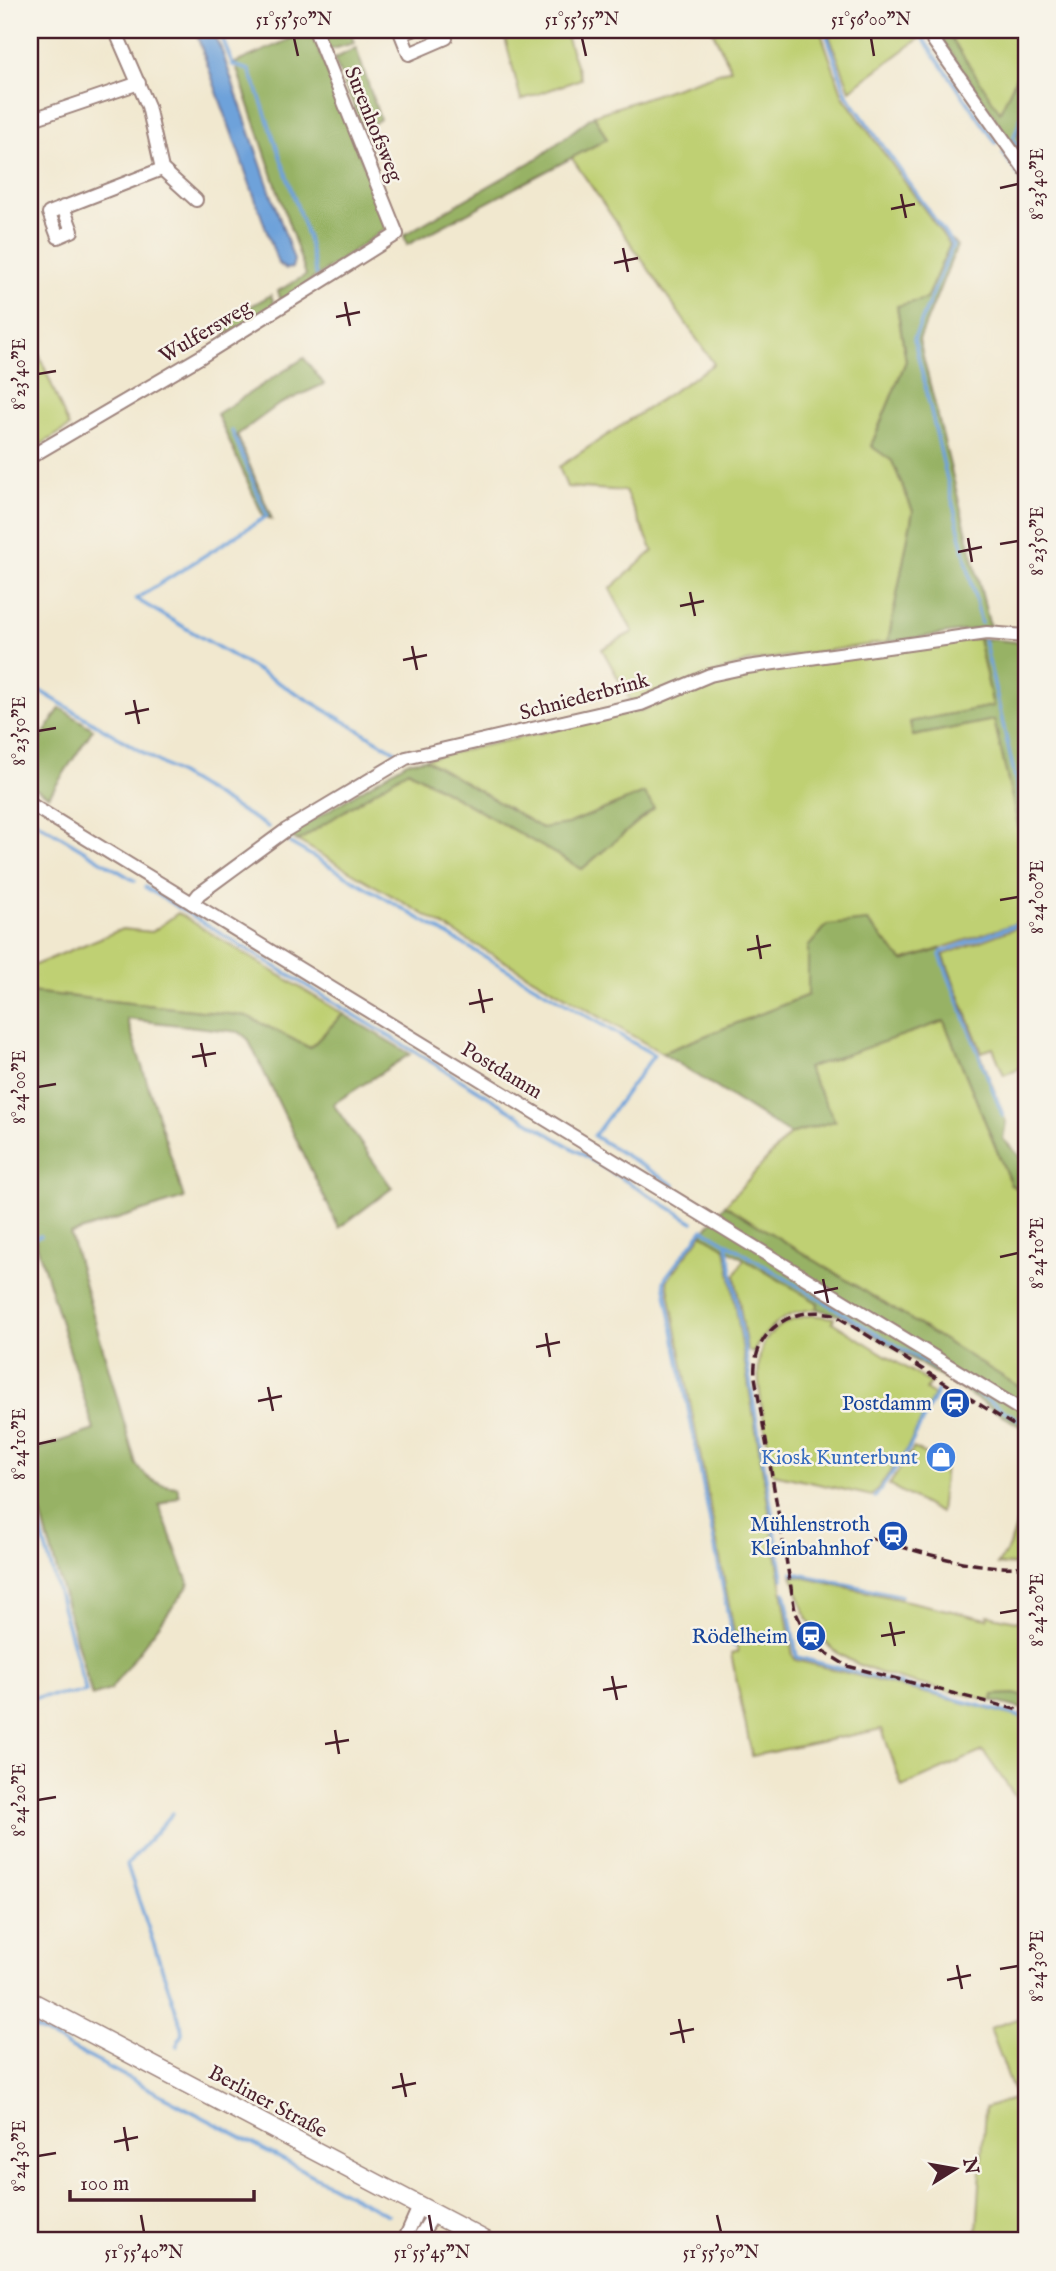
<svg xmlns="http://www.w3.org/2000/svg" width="1056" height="2271" viewBox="0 0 1056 2271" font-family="'IM FELL English',serif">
<rect width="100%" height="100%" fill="#f7f3e8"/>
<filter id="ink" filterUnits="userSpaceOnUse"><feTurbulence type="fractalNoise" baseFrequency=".0143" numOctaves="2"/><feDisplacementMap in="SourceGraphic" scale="14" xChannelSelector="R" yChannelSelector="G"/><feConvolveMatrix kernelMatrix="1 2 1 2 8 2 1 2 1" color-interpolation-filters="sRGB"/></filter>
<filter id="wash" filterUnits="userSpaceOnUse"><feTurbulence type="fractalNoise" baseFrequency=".00686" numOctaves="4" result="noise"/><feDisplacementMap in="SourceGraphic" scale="28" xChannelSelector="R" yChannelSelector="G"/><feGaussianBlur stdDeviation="1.57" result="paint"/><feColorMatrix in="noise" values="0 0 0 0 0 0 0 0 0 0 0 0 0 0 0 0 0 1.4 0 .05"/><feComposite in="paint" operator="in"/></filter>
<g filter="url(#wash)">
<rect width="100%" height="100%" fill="#f1e8cf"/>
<!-- green -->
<g fill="#bfd073" stroke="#84784f" stroke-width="2">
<path d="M503,30H564L581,79L521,100Z"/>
<path d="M712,30H820L843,96L950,245L926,299L897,307L906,361L871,446L892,460L913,511L888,642L747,662L632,703L602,649L633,632L610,589L653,551L625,491L567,487L559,467L714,364L571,157L607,139L594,115L731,69Z"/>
<path d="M827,30H915L920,38L850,90Z"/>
<path d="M946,30H1026V56L1000,113Z"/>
<path d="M32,337L69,427L30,451V338Z"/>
<path d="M978,638L993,706L910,722L913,736L994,720L1026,859V920L903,961L867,921L808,947V995L662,1053L298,841L407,770L582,869L654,808L644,793L568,824L542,828L425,759L643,710L693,689L748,673Z"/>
<path d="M178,913L343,1014L310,1048L246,1016L30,992V967L122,929L152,932Z"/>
<path d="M1026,924V1065L1004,1075L993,1048L982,1052L943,955Z"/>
<path d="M944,1021L1011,1185L1026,1193V1391L725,1205L790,1134L835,1121L806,1068Z"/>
<path d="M702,1234L726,1248L793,1656L796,1660L1023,1718L1026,1723V1812L983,1751L902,1787L882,1729L752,1756L731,1654L738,1652L667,1281Z"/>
<path d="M744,1259L818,1303L817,1309C786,1311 767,1326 753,1353L747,1350L735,1275Z"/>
<path d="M812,1315L834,1318L832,1322L930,1383L926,1390L934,1395L906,1451L872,1496L773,1474C769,1452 766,1431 762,1409C755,1360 753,1325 812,1315Z"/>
<path d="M914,1448L945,1466L940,1513L889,1485Z"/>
<path d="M1026,1500V1564L997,1565C1016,1542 1013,1527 1026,1500Z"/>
<path d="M792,1575L987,1619L988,1615L1026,1623V1697L993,1695L992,1701C943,1688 853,1677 821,1638C805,1620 799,1598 792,1575Z"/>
<path d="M1026,2016V2241H951L977,2231L985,2108L1016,2098L990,2028Z"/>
</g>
<!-- forest -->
<g fill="#97b265" stroke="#706848" stroke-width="2">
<path d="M311,30L388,227L281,301L278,291L306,275L235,63Z"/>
<path d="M321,30H350L354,43L329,50Z"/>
<path d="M936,30H946L1000,112L1026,56V115L1018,135L1026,147V163Z"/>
<path d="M356,48L380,119L364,130L334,59Z"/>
<path d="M594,115L607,139L407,245L404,235L541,156Z"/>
<path d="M952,240L957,246L919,340L990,627L888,642L913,511L892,461L871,446L906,361L897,306L926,299Z"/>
<path d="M271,295L275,306L226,336L221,323Z"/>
<path d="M304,358L324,384L278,405L237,435L272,519L263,516L217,414Z"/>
<path d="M978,638L1026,643V859L994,720L913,736L910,722L993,706Z"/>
<path d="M60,708L93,729L49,796L30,786V757Z"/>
<path d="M425,759L542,828L568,824L644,793L654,808L582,869L408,770L298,841L289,835L407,762Z"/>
<path d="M867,921L903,961L941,949L1006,1122L1003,1139L1026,1163V1193L1011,1185L944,1021L807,1068L835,1121L790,1134L662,1053L808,995V947L827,925Z"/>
<path d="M30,992L247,1016L310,1048L343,1014L410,1054L333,1104L392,1188L339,1228L248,1039L239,1032L127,1019L184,1198L70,1234L136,1464C147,1480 157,1485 177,1487L180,1496L159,1505L189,1585L110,1690L92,1696L30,1474V1451L94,1430L30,1223Z"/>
<path d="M725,1205L1026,1391V1430L845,1317L817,1309L818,1303L702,1234Z"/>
<path d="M1014,1694L1026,1697V1710L992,1701L993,1695Z"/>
</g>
<!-- water -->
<path fill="#6ea2da" stroke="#5c6082" stroke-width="2" d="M195,30H211L221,49L294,260L292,268L285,269L278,263Z"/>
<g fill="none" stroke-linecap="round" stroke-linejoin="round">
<!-- stream -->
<g stroke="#6ea2da" stroke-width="3.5">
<path d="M219,30L233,65L249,70L257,89L308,238L316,275"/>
<path d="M825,30L847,95L953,245L914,339L981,623"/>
<path d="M917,30L996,143"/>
<path d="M1026,105L1013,139L1026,158"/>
<path d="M1003,153L1026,186"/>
<path d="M232,431L267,516L136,599L400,754"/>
<path d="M984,640L1026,826"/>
<path d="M30,685L268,827"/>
<path d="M30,818L135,881"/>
<path d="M290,843L654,1055L594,1136L674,1185"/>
<path d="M145,887L693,1222"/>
<path d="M1003,1116L940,955L942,952L1026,921"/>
<path d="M30,1239L40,1236"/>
<path d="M727,1243L783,1579"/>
<path d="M946,1375L1026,1424"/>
<path d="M30,1491L86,1692L30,1698"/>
<path d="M875,1497L907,1452L938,1390"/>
<path d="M793,1573L901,1596"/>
<path d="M785,1592L797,1657L1026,1718"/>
<path d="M734,1646L664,1282L666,1277L703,1229L936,1369"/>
<path d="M173,1813L127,1865L181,2025L182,2033L177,2046"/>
<path d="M30,2026L388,2215"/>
</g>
</g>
</g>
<g filter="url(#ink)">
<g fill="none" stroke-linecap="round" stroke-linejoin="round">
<!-- street casing -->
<g stroke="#9e847d" stroke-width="16">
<g id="street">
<path d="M115,30L148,106L162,169L196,200"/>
<path d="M413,30L401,34L409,54L446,38L444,30"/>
<path d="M926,30L1026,171"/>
<path d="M30,120L139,83"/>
<path d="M63,207L72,231L58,237L49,213L162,169"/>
<path d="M30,457L202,356L397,234L315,30"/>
<path d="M30,804L1026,1413"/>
<path d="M192,903L199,894L286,830L406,758L641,704L710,675L747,667L987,633L1026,636"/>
<path d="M404,2241L419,2207"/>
<path d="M417,2241L434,2214"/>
</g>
</g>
<!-- primary casing -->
<g stroke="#9e847d" stroke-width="21">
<path id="primary" d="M30,2001L486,2241"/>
</g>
<!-- street -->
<use href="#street" stroke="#fff" stroke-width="12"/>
<!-- primary -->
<use href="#primary" stroke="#fff" stroke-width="18"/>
<!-- rail -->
<g stroke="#4a1f2b" stroke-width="3.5" stroke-dasharray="10 5" stroke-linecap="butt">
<path d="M1026,1433L833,1314C791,1305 751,1332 755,1377L795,1611L807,1636L817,1647L847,1666L1026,1712"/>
<path d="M870,1538C918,1551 970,1569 1019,1567"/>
</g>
</g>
</g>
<!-- ticks -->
<path fill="none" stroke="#4a1f2b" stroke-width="2.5" d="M294,38L298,56M582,38L586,56M871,38L874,56M1000,188L1018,184M901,194L906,218M891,209L915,204M623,248L628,272M614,263L638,258M345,302L350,326M336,317L360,312M38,374L56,371M968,538L972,562M1000,544L1018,541M958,552L982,547M690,592L695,616M680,606L704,601M412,646L417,670M403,660L427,655M134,700L139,724M125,714L149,709M38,731L56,728M1000,900L1018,897M757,935L761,959M747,950L771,945M479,989L484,1013M469,1004L493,999M201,1043L206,1067M192,1057L216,1053M38,1087L56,1084M1000,1257L1018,1253M823,1279L828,1303M814,1293L838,1288M546,1333L550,1357M536,1347L560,1342M268,1387L273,1411M258,1401L282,1396M38,1444L56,1440M1000,1613L1018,1610M890,1622L895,1646M881,1636L905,1632M612,1676L617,1700M603,1690L627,1686M335,1730L339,1754M325,1744L349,1740M38,1800L56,1797M957,1965L962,1989M1000,1969L1018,1966M947,1980L971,1975M679,2019L684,2043M670,2034L694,2029M401,2073L406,2097M392,2088L416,2083M124,2127L128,2151M114,2142L138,2137M38,2156L56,2153M141,2215L144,2232M429,2215L432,2232M717,2215L721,2232"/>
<!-- icons -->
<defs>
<g id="station-disc" transform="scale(1.575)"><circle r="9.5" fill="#1a4fb4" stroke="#f7f3e8"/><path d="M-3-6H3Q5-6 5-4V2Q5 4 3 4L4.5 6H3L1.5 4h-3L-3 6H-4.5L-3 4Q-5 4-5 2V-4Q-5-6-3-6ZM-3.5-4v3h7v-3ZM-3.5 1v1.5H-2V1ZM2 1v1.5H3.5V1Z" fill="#fff"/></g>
<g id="shop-disc" transform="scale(1.575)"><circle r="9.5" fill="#3f7fe0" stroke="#f7f3e8"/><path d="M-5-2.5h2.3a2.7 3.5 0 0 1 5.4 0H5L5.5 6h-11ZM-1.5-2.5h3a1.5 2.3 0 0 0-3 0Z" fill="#fff"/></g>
</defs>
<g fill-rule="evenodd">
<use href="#station-disc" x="955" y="1403"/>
<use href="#shop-disc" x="941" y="1457"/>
<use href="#station-disc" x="893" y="1536"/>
<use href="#station-disc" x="811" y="1636"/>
</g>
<g text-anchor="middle" stroke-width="5" stroke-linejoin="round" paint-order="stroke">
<!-- street labels -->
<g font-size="21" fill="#4a1f2b" stroke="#f7f3e8">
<text transform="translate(374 124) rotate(68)" y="7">Surenhofsweg</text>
<text transform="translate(205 331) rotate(-31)" y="7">Wulfersweg</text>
<text transform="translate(584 696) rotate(-15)" y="7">Schniederbrink</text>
<text transform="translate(502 1070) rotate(31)" y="7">Postdamm</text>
<text transform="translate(268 2101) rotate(28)" y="7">Berliner Straße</text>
</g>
<!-- transit labels -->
<g font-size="21" fill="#164399" stroke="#f7f3e8" text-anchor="end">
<text x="932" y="1410">Postdamm</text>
<text x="870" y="1531">Mühlenstroth<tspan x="870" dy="24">Kleinbahnhof</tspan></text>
<text x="788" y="1643">Rödelheim</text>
</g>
<!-- shop labels -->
<g font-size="21" fill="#366cbe" stroke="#f7f3e8" text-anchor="end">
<text x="918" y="1464">Kiosk Kunterbunt</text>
</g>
</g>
<!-- margin -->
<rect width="1056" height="2271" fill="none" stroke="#f7f3e8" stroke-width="77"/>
<!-- north arrow -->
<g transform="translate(955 2169) rotate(79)" stroke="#f7f3e8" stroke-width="5" paint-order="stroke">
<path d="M0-5L12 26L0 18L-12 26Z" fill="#4a1f2b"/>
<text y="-10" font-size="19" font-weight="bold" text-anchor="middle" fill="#4a1f2b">N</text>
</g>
<!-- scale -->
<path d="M70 2190v10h184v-10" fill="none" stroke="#4a1f2b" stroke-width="3.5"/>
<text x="80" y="2190" font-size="21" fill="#4a1f2b" stroke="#f7f3e8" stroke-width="5" paint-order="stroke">100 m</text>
<rect x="38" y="38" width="980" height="2194" fill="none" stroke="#4a1f2b" stroke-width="2.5"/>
<g font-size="18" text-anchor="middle" fill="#4a1f2b">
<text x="294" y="25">51°55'50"N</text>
<text x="582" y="25">51°55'55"N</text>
<text x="871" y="25">51°56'00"N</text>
<text transform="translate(1037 184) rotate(-90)" y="6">8°23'40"E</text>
<text transform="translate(19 374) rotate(-90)" y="6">8°23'40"E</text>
<text transform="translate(1037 541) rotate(-90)" y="6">8°23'50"E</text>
<text transform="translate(19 731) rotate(-90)" y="6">8°23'50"E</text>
<text transform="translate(1037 897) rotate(-90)" y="6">8°24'00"E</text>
<text transform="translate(19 1087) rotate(-90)" y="6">8°24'00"E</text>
<text transform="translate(1037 1253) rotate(-90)" y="6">8°24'10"E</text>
<text transform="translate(19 1444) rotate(-90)" y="6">8°24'10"E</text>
<text transform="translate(1037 1610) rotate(-90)" y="6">8°24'20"E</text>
<text transform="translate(19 1800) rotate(-90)" y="6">8°24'20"E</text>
<text transform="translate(1037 1966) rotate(-90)" y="6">8°24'30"E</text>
<text transform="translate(19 2156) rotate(-90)" y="6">8°24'30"E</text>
<text x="144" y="2258">51°55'40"N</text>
<text x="432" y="2258">51°55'45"N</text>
<text x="721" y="2258">51°55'50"N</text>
</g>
</svg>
